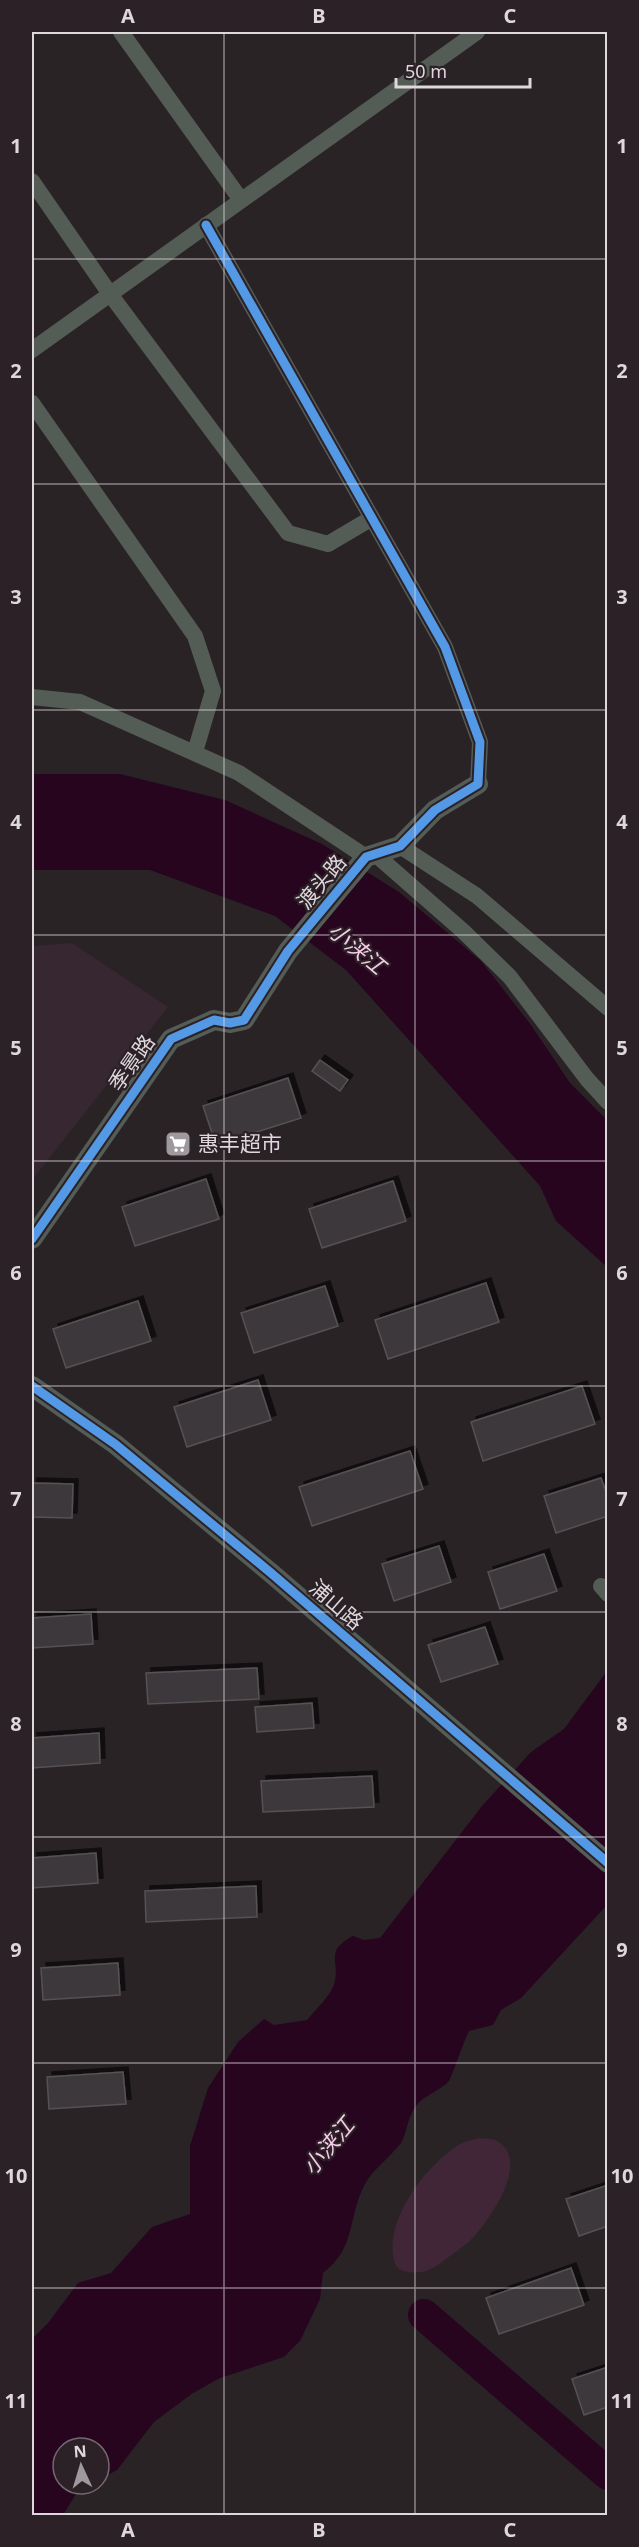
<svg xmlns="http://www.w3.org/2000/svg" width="639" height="2547" viewBox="0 0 639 2547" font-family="'Noto Sans','Noto Sans SC',sans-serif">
<defs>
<filter id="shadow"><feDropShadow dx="5" dy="-5" stdDeviation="0" flood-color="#0009"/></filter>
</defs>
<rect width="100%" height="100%" fill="#292326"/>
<!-- built -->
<path fill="#362730" d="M72,943L168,1007L32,1180V946Z"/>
<!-- green -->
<path fill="#402637" d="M479,2138C485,2139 492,2138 497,2141C530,2160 493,2214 477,2233C468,2244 454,2253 442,2262C431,2270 422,2274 409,2272C397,2270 395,2266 393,2255C387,2216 429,2161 462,2143C467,2141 474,2140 479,2138Z"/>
<!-- water -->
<g fill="#27051f">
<path d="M32,774H120L225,800L322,844L399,892L481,961L531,1025L570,1083L607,1120V1267L556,1221L540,1186L346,970L275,916L150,870H32Z"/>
<path d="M607,1671V1905L521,1998L501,2010L493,2025L469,2031C465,2038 451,2079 449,2081C440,2091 424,2095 416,2106C407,2117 407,2134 401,2143C390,2157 373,2169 365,2184C347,2218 357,2247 323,2273L320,2299L300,2341L284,2357L220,2378L193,2393L154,2422L117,2470L99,2480V2448H63V2484H91L78,2491L63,2515L32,2516V2339L48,2323L78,2283L111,2273L152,2227L190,2214V2146L208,2088L238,2042L264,2019L274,2025L307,2020C316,2009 332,1995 335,1981C339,1959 325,1951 353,1936L364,1940L380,1938L482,1806L531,1752L564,1729Z"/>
</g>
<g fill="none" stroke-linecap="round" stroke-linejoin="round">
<!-- river -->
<path stroke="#27051f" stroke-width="32" d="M424,2315L608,2474"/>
</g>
<!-- building -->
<g fill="#3e393b" stroke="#565154" stroke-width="1.5" filter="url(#shadow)">
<path d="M320,1060L348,1080L340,1091L312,1071Z"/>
<path d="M288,1078L301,1118L216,1145L203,1106Z"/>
<path d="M206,1179L219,1219L135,1246L122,1207Z"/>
<path d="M393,1181L406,1221L322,1248L309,1209Z"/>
<path d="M486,1283L499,1322L388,1359L375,1320Z"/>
<path d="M325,1286L338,1326L254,1353L241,1313Z"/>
<path d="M138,1301L151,1341L66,1368L53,1329Z"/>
<path d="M258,1380L271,1420L187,1447L174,1407Z"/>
<path d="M582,1386L595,1424L483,1461L471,1422Z"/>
<path d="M410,1451L423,1489L312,1526L299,1487Z"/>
<path d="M601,1478L608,1497V1516L556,1533L544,1496Z"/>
<path d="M32,1483L73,1484L72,1518L32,1517Z"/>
<path d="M439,1546L451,1582L394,1601L382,1564Z"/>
<path d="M544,1554L557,1591L500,1609L488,1572Z"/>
<path d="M91,1614L93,1644L32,1648V1618Z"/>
<path d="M485,1627L498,1664L441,1682L428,1645Z"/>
<path d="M257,1668L259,1699L148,1704L146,1673Z"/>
<path d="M312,1703L314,1728L257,1732L255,1707Z"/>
<path d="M99,1733L100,1763L32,1768V1738Z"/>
<path d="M372,1776L374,1807L263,1812L261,1781Z"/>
<path d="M96,1853L98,1883L32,1888V1858Z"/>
<path d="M256,1886L257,1917L146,1922L145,1891Z"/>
<path d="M118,1963L120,1995L43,2000L41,1968Z"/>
<path d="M123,2072L126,2104L49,2109L47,2077Z"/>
<path d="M608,2185V2226L579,2236L566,2199Z"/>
<path d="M571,2268L584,2305L499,2334L486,2298Z"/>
<path d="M608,2367V2407L584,2415L572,2379Z"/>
</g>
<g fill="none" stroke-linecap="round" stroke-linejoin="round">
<!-- minor -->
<g stroke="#545c56" stroke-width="16">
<path d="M121,32L241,200"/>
<path d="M32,181L110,294L288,533L328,544L372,518"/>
<path d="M206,225L445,647L480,742L478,784"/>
<path d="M32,350L477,32"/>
<path d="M32,403L195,636L213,691L195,752"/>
<path d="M32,697L80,702L239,773L366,857"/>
<path d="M400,846L477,896L608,1008"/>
<path d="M375,854L463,931L510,977L587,1079L608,1102"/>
<path d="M601,1586L608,1594"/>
</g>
<!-- tertiary -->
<g stroke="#545c56" stroke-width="20">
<path d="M32,1239L171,1039L214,1020L230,1023L244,1020L288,951L366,857L400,846L435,810L478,784"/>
<path d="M32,1386L115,1444L271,1573L608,1863"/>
</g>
<!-- cycleway casing -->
<g stroke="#2b2127" stroke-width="13">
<g id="cycleway">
<path d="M32,1239L171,1039L214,1020L230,1023L244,1020L288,951L366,857L400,846L435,810L478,784L480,742L445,647L206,225"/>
<path d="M32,1386L115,1444L271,1573L608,1863"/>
</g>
</g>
<!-- cycleway -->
<use href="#cycleway" stroke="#5399e6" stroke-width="9"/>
</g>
<!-- grid -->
<path fill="none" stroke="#ded7db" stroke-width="1.5" stroke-opacity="0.55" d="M224,32V2516M415,32V2516M32,259H608M32,484H608M32,710H608M32,935H608M32,1161H608M32,1386H608M32,1612H608M32,1837H608M32,2063H608M32,2288H608"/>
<!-- icons -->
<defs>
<g id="supermarket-square" transform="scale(1.35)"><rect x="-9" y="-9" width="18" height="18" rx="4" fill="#9f989c" stroke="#2b2127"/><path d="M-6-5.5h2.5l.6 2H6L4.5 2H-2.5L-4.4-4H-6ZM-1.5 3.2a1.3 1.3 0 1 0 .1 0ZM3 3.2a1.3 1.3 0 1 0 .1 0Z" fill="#fff"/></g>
</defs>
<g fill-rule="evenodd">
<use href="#supermarket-square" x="178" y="1144"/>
</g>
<g text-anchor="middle" stroke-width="4.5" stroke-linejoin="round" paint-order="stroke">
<!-- street labels -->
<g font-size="21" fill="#ded7db" stroke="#2b2127">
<text transform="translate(322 882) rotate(-50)" y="7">渡头路</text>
<text transform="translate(132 1063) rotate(-55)" y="7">季景路</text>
<text transform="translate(336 1605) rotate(41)" y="7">浦山路</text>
</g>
<!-- poi labels -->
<g font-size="21" fill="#ded7db" stroke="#2b2127" text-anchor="start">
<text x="198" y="1151">惠丰超市</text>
</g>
<!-- water labels -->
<g font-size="22" font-style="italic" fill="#f8cbe8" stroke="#2b2127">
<text transform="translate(357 948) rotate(40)" y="8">小浃江</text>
<text transform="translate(328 2146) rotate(-50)" y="8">小浃江</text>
</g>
</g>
<!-- border -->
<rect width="639" height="2547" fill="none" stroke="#2b2127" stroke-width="66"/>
<!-- north arrow -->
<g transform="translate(81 2466) rotate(356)"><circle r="28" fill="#2b2127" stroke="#736a6f" stroke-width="1.5"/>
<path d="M0-4.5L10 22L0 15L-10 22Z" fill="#9f989c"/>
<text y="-9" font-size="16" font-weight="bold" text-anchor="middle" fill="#ded7db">N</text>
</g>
<!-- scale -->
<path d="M396 78v9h134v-9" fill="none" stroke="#ded7db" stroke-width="3"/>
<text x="405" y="78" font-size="18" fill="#ded7db" stroke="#2b2127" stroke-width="4.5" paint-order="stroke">50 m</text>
<rect x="33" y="33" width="573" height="2481" fill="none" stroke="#ded7db" stroke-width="2"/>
<g font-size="20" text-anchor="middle" font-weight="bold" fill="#ded7db">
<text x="128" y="23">A</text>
<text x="319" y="23">B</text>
<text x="510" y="23">C</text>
<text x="16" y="153">1</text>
<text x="622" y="153">1</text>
<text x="16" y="378">2</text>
<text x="622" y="378">2</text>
<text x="16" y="604">3</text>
<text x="622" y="604">3</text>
<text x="16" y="829">4</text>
<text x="622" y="829">4</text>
<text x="16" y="1055">5</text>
<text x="622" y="1055">5</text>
<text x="16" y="1280">6</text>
<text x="622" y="1280">6</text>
<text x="16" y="1506">7</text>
<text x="622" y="1506">7</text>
<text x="16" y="1731">8</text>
<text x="622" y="1731">8</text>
<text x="16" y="1957">9</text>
<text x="622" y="1957">9</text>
<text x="16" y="2183">10</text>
<text x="622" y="2183">10</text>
<text x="16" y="2408">11</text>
<text x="622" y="2408">11</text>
<text x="128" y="2537">A</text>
<text x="319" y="2537">B</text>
<text x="510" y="2537">C</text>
</g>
</svg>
